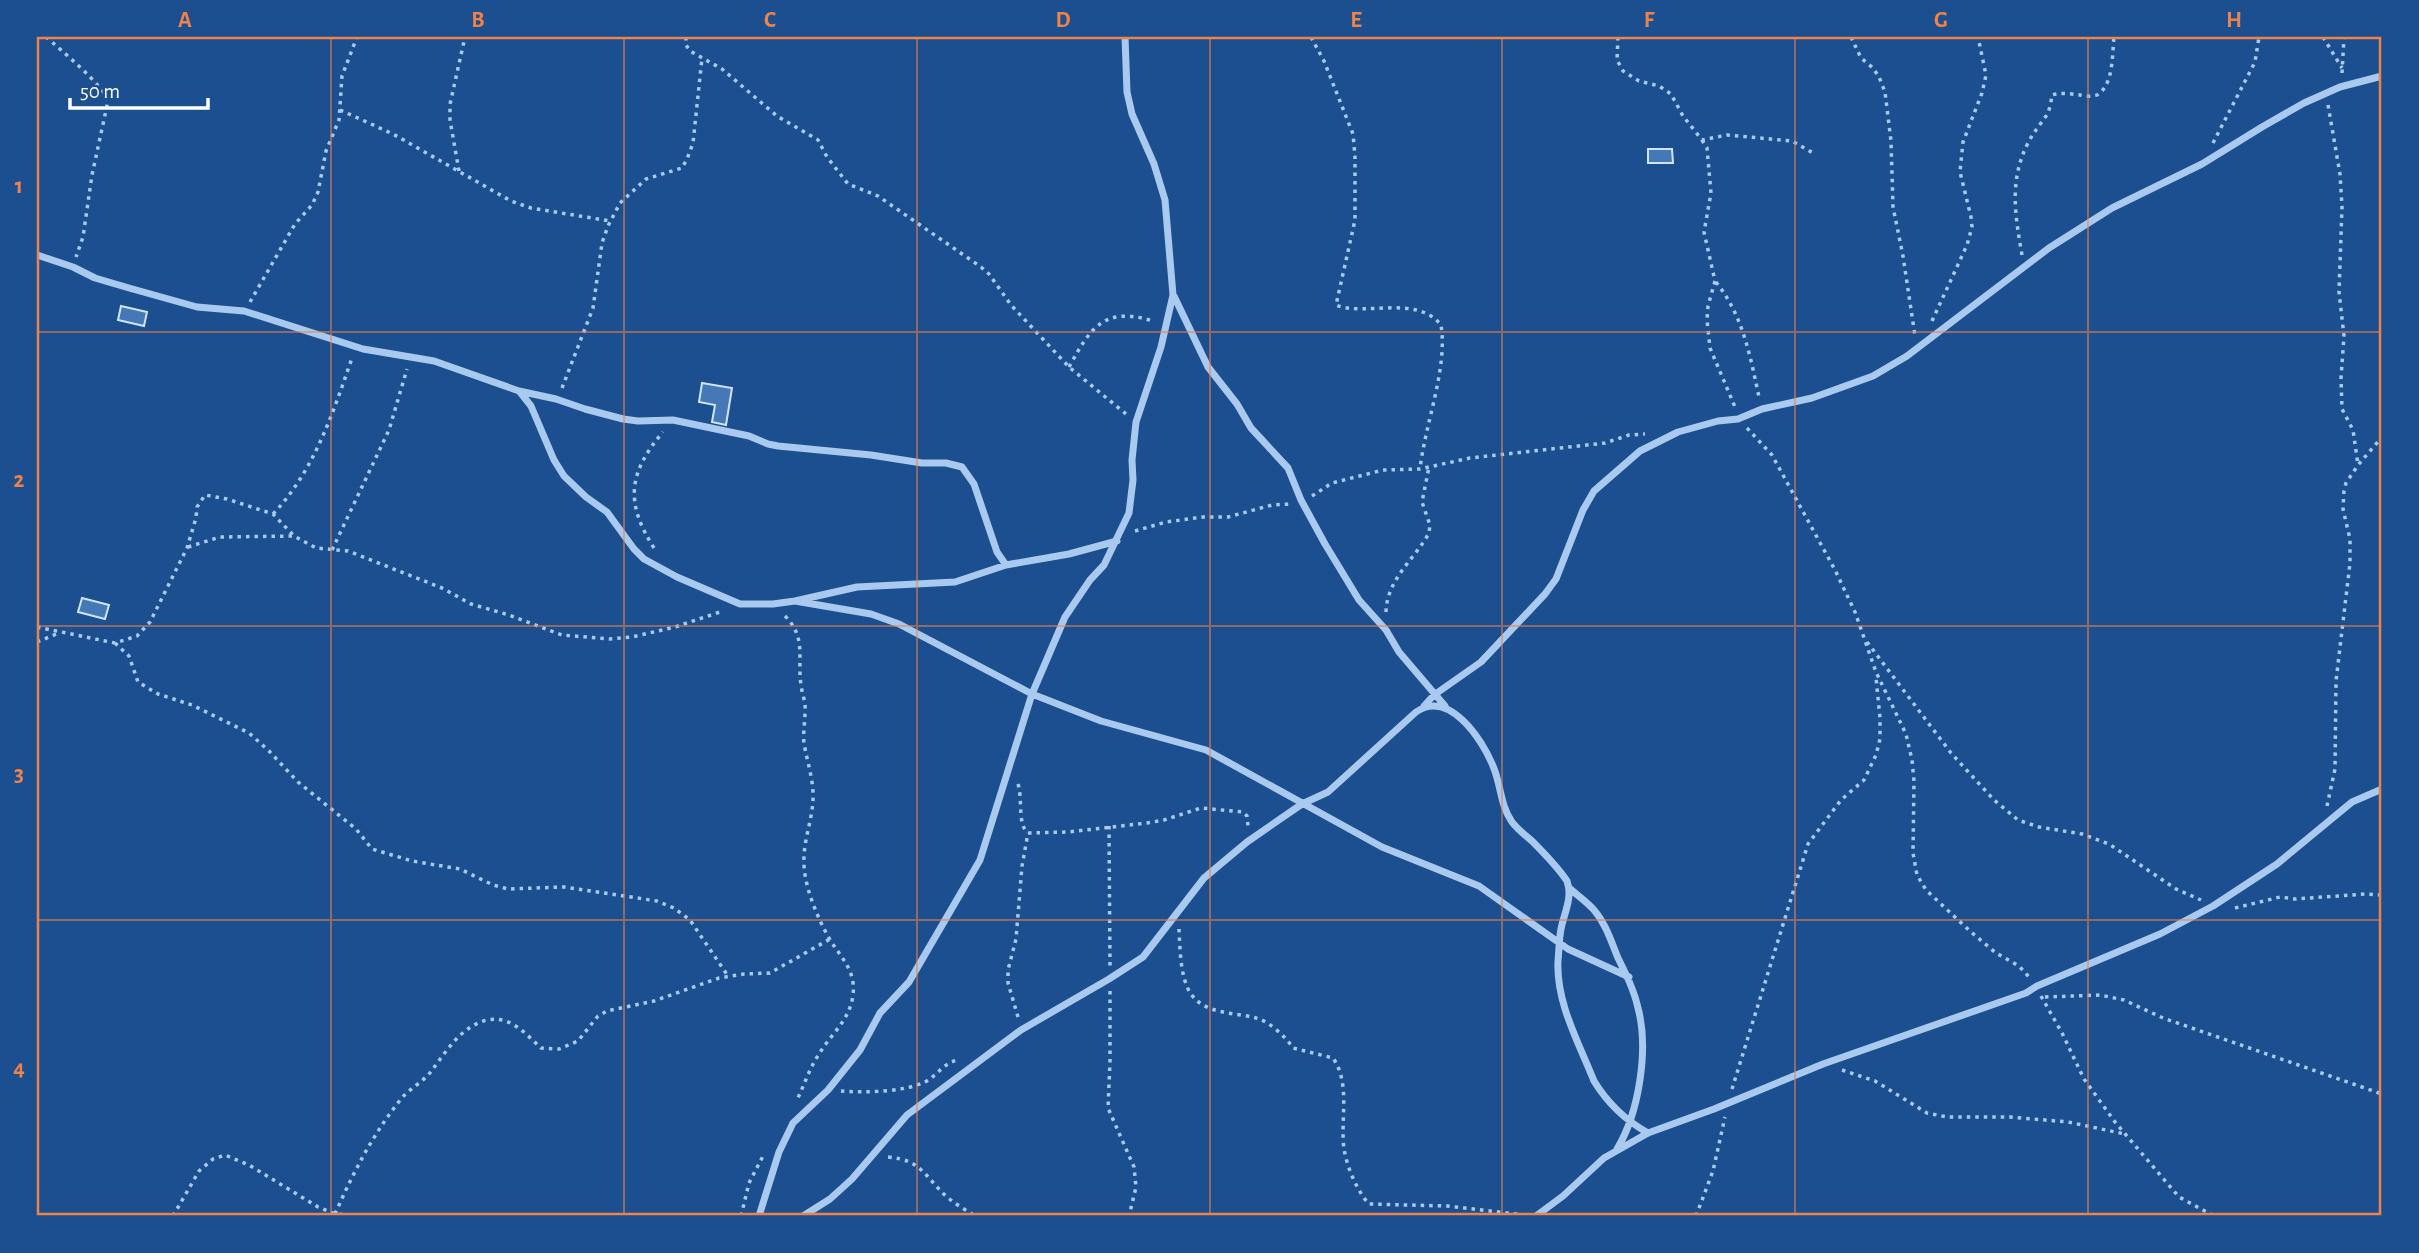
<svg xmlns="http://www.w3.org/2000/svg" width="2419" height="1253" viewBox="0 0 2419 1253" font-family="'Alegreya Sans',sans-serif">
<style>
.building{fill:#4478b7;stroke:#cfe3fa;stroke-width:2}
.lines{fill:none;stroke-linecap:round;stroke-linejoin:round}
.path{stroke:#a9c9ee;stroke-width:3.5;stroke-dasharray:3.5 5;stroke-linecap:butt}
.street{stroke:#a9c9ee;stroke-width:7}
.grid{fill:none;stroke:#ee8249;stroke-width:2;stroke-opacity:0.55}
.neatline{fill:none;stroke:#ee8249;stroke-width:2.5}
.grid-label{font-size:23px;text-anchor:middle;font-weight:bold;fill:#ee8249}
</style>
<rect width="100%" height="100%" fill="#1b4f8f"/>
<path class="building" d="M1648 149H1672L1673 163H1648Z
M121 306 147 312 144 326 118 320Z
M702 383 732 388 726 425 712 422 715 405 699 402Z
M82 598 109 605 105 619 78 612Z"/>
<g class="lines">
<path class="path" d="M46 37C60 49 104 86 108 101L92 175 83 237 76 257
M686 37V45L690 51 722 69 777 116 818 140 827 157 848 184 878 196 981 267 989 274 1011 305 1069 367 1126 414
M1311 37 1324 61 1353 134 1355 156V220L1336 305C1365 317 1416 294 1441 325 1448 368 1425 424 1420 469
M1618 37 1617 60 1623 71 1639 81 1659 86 1671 94 1683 116 1702 140 1727 135 1792 141 1815 154
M1851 37 1861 58 1873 68 1879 77 1885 92 1891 141 1893 207 1903 256 1915 336
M2323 37 2342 68
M2342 73 2344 37
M2328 105 2340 174 2342 207 2339 292 2344 336 2341 378 2342 409 2353 430 2358 465
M340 110 393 134 511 201 531 208 610 221
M1702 140 1707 148 1711 193 1704 232 1715 281 1708 306 1707 320 1710 348 1735 407
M2213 143 2255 62 2259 37
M459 171 450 120V104L465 37
M2022 255C2015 215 2009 180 2028 143 2033 133 2040 125 2046 116 2050 110 2051 102 2052 95 2061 92 2071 94 2080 95 2085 96 2092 97 2097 95 2114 85 2112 54 2114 37
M1716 282C1743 316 1750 355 1759 397
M250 302 295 224 312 205 318 192 326 151 339 120 342 76 357 37
M1932 321 1967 245 1972 227 1971 217 1960 172 1963 142 1982 93 1986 75 1978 37
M1069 367C1091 327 1104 306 1153 321
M562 388 593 308 602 243 608 226 620 203 646 179 682 168 687 159 693 143 702 58
M1747 428 1772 455 1835 570 1855 612 1876 672 1906 734 1912 760 1914 781 1913 853 1917 875 1926 890 1971 932 1996 953 2019 966 2030 978
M1312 496 1332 483 1383 470 1420 469 1470 458 1605 443 1629 435 1645 434
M273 514C314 471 333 413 352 358
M1135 531 1166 522 1203 517H1228L1272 505 1291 504
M188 547 220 537 294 536
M654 548C625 503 628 473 663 432
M332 550 389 430 407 369
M1386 612C1387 579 1414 560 1429 533L1430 525 1422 502 1429 467
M785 616C807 638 797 658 801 685 802 694 806 702 805 711 805 722 803 732 804 743 807 762 814 780 813 800 812 821 803 842 804 863 804 886 818 919 829 938 841 958 856 970 853 995 850 1020 831 1034 819 1054 809 1069 804 1086 796 1102
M37 627 115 643 137 636 150 622 187 548 196 518 197 507 205 495 227 499 273 514 294 536 316 548 348 551 442 588 471 604 509 615 562 635 609 639 632 637 675 627 723 611
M37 642 59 633
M1867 642 1951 753 1994 800 2018 820 2039 827 2082 834 2109 844 2176 889 2201 900
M115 643 129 656 138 682 158 694 192 705 249 733 269 751 298 782 356 829 372 849 412 861 460 869 493 885 508 889 564 887 657 901 674 908 690 920 728 976
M1018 784C1023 800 1017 824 1028 833L1068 832 1147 823 1164 820 1201 808 1243 812 1247 816 1248 826
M2327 806 2335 769 2336 681 2350 563V539L2343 509 2344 491 2346 483 2358 465 2382 437
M1109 826 1110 966
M2235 908 2280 897 2295 899 2366 894 2382 895
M1179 929C1180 948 1180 978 1191 994 1206 1015 1234 1012 1256 1018 1269 1021 1286 1037 1293 1048L1333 1058C1351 1084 1340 1120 1344 1149 1347 1167 1357 1191 1369 1204L1447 1206 1525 1215
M1110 991V1062L1108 1108 1134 1167 1136 1187 1129 1216
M2041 996 2062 1033 2084 1079 2115 1122 2179 1197 2214 1216
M2045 997 2100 995 2124 1000 2163 1018 2382 1094
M1018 1017 1008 983V970L1016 939 1022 866 1028 833
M1842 1070 1875 1081 1927 1113 1947 1117H2010L2068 1122 2125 1134
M1732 1089 1808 844 1841 800 1864 780 1876 755 1880 739V718L1876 678
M841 1091C864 1093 904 1092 925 1082 938 1075 943 1063 958 1060
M888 1157C922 1160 924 1176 947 1197 955 1204 966 1210 975 1216
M335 1214C353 1173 373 1134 401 1099 409 1089 421 1083 429 1074 445 1054 459 1027 487 1020 510 1015 526 1034 541 1048L559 1049 578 1041 598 1016 607 1011 654 1001 719 978 744 974 770 973 830 939
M173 1216 199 1171 213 1159 225 1155 249 1165 318 1207 335 1214 363 1216
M741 1216 749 1183 763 1156
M1696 1216 1713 1171 1725 1117"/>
<path class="street" d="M37 255 73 267 95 278 129 288 197 307 244 311 363 349 434 361 519 391 556 399 585 409 623 419 638 421 673 420 749 436 768 444 778 446 871 455 922 463H946L962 467 974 484 997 552 1006 565
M1174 296 1208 367 1237 404 1251 428 1288 468 1301 500 1325 544 1359 600 1386 630 1399 652 1445 706
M520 392 531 406 554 460 564 476 586 497 607 512 634 549 644 559 677 577 740 604H773L795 601 857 587 955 582 1006 565 1069 554 1117 541
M795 601 871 614 899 624 1032 694 1101 721 1206 750 1382 847 1479 886 1568 949 1629 977
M1424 706 1434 695 1481 662 1545 594 1556 579 1583 510 1594 491 1640 451 1678 432 1718 421 1738 419 1762 409 1812 398 1873 376 1907 356 2049 248 2112 208 2202 164 2262 127 2304 103 2340 87 2382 76
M1569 888C1577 895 1587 902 1594 910 1606 924 1611 941 1618 958 1626 974 1634 990 1638 1008 1649 1049 1639 1113 1617 1149
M759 1216 779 1152 793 1123 828 1090 860 1050 880 1013 909 982 980 860 1032 694 1065 617 1090 580 1104 565 1129 513 1133 480 1132 460 1136 422 1161 347 1173 295 1165 200 1154 164 1132 114 1127 92 1125 37
M803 1216 830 1199 852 1179 907 1115 1021 1030 1109 979 1143 957 1204 878 1247 842 1302 804 1328 792 1416 712C1449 689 1482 739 1493 766 1501 784 1500 805 1512 822 1517 829 1525 835 1532 841 1544 853 1557 866 1567 881 1573 898 1564 913 1561 929 1559 939 1559 951 1558 961 1556 1003 1579 1043 1594 1081 1608 1104 1625 1120 1648 1133
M1536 1216 1563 1196 1604 1158 1648 1133 1714 1109 1823 1064 2026 993 2037 986 2160 934 2213 906 2277 864 2352 802 2382 789"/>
</g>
<path class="grid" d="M331 37V1216M624 37V1216M917 37V1216M1210 37V1216M1502 37V1216M1795 37V1216M2088 37V1216M37 332H2382M37 626H2382M37 920H2382"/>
<rect width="2419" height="1253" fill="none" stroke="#1b4f8f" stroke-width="77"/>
<path d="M70 98v10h138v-10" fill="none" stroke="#ffffff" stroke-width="3.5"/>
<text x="80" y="98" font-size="21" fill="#ffffff" stroke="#1b4f8f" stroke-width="5" paint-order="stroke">50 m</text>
<rect x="38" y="38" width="2342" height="1176" class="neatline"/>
<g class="grid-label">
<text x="185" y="27">A</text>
<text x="478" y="27">B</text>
<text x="770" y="27">C</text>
<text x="1063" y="27">D</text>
<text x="1356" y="27">E</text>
<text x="1649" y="27">F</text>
<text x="1941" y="27">G</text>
<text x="2234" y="27">H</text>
<text x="19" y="193">1</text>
<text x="19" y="487">2</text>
<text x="19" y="781">3</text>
<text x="19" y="1075">4</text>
</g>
</svg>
